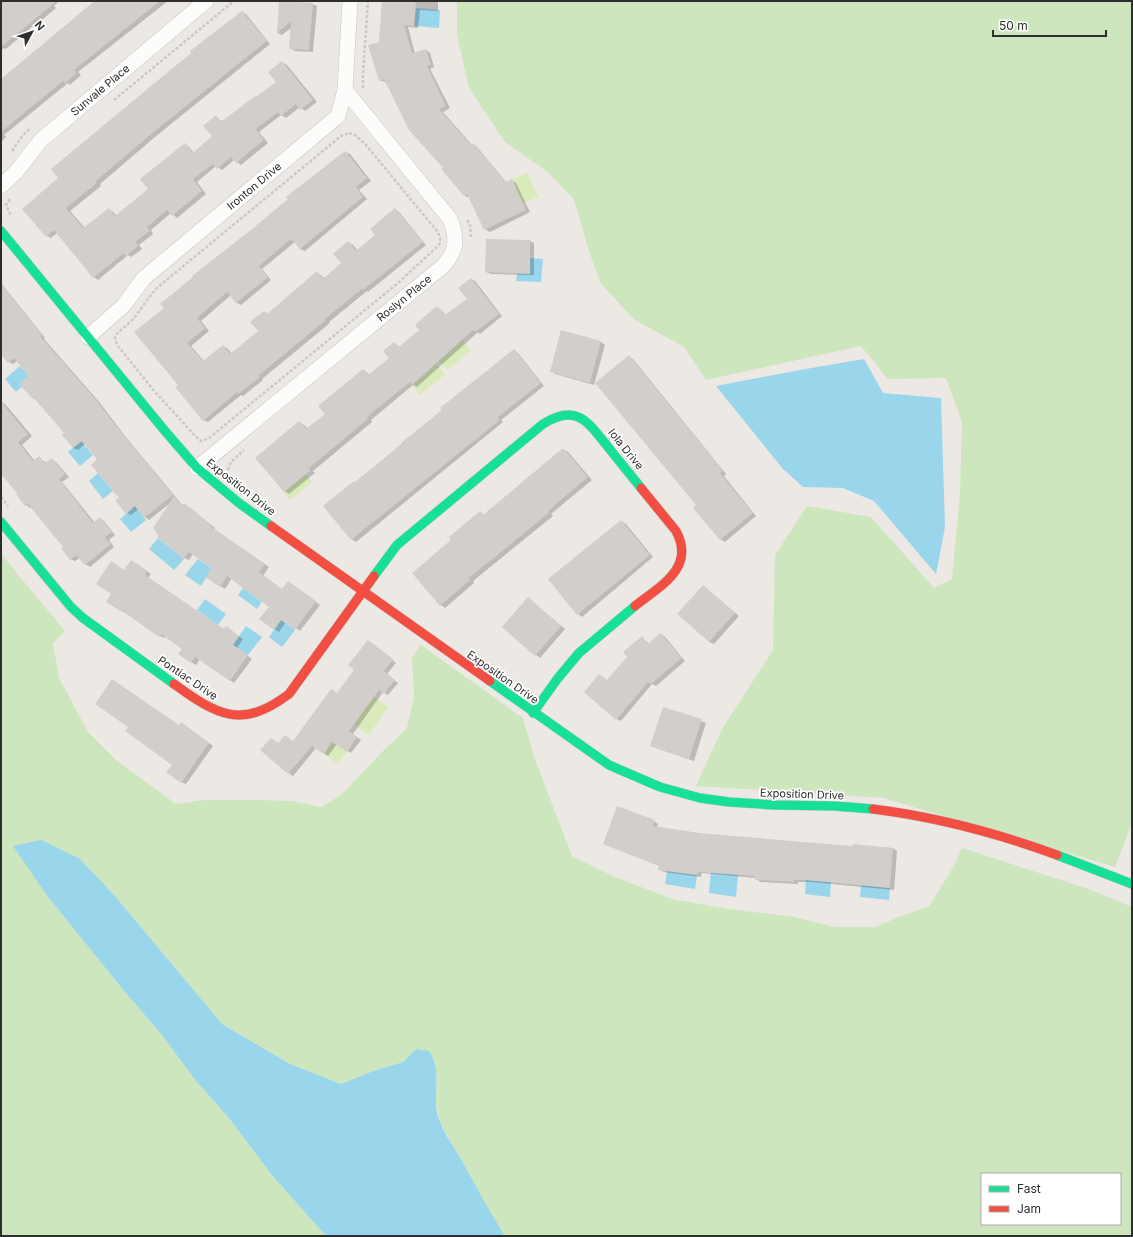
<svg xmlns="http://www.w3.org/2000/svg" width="1133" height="1237" viewBox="0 0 1133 1237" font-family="Inter,sans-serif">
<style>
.green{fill:#cee6be;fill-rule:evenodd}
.pitch{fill:#d9eabb}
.water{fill:#99d6ec}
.shadow{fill:#0003}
.building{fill:#d1cecb}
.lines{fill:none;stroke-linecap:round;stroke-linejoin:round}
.street-casing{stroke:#c5c4c5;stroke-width:16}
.fast-casing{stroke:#c5c4c5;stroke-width:10}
.jam-casing{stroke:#c5c4c5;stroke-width:10}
.path{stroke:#c9c9c8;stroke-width:2.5;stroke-dasharray:3 2;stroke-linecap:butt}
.street{stroke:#fcfcfb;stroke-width:15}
.fast{stroke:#16e098;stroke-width:9}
.jam{stroke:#f24e42;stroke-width:9}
.labels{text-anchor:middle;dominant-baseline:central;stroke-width:3.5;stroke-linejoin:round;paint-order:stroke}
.street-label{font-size:11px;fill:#2e2e2e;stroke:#fff}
</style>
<rect width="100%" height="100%" fill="#ece8e4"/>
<path class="green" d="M457 1H1132V823L1115 867 883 798 696 786 722 729 773 650 775 555 807 506 871 517 934 588 952 579 960 494 962 422 946 378 888 379 861 346 706 380 684 347 635 320 601 284 590 254 574 200 549 173 505 142 469 88 457 35Z
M1 554 65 631 53 643 59 678 88 732 116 760 176 804 205 800H255L291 801 322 807 341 795 383 751 407 728 414 696 412 657 421 645 523 718 534 757 572 856 615 877 672 899 728 909 794 917 834 927H876L896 918 929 906 954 866 962 848 1086 888 1132 907V1236H505L489 1212 440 1122 436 1101 437 1075 416 1049 403 1062 376 1070 341 1084 290 1064 222 1024 114 895 80 859 14 846 48 897 125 992 162 1035 196 1081 229 1118 271 1174 326 1236H1ZM982 1174H1120V1224H982Z"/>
<path class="pitch" d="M527 173 538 197 523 203 512 179Z
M463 340 471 350 447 370 439 361Z
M434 361 445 374 420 395 412 385 434 367 431 363Z
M306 474 312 482 290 500 284 492Z
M374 697 388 707 369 735 354 724Z
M332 742 347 752 338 764 324 754Z"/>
<path class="water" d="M416 8 440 10 439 28 414 26Z
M530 258 543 259 541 282 516 281 517 273H530Z
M864 359 883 393 941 398 945 527 936 574 874 501 843 488 803 487 783 469 716 386 800 370Z
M20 366 29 376 19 384 22 387 16 392 5 379Z
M81 441 93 455 80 466 68 452Z
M98 473 113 491 103 499 89 481Z
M135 506 146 520 131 532 120 519Z
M158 538 184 559 174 570 149 549Z
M198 559 212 568 201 586 185 575Z
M243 588 262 602 257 609 238 595Z
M205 599 226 614 218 625 197 610Z
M281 620 295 630 282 647 269 637Z
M246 626 262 637 248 655 233 645Z
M41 840 80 859 114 895 222 1024 290 1064 341 1084 376 1070 403 1062 416 1049 429 1051C444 1073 430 1098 440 1122 445 1135 454 1147 461 1159 475 1185 489 1211 505 1236H326L271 1174 229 1118 196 1081 162 1035 125 992 48 897 13 846Z
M667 871 697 875 695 889 665 884Z
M711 872 738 875 736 897 709 893Z
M806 880 831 882 830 897 805 894Z
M861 885 890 888 889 900 860 897Z"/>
<path class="shadow" d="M1 1H59L54 6 56 8 36 25H34L6 49 4 48 1 51Z
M95 1H168L78 72 81 75 70 85 68 83 4 135 6 137 1 142V80Z
M280 1 312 4 317 6 313 52 295 51 290 48 292 27 282 35 278 33Z
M382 1H438V11L420 10 418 28 408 27 415 54 426 50 430 53 434 67 430 69 450 108 443 112 472 145 473 144 477 147 507 183 512 181 516 183 530 212 490 232 485 229 470 198 465 196 443 169 444 168 387 82H385L380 80V42Z
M242 12 246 14 270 44 155 137 100 184 101 186 70 211 85 228 109 209 113 212 117 216 149 190 185 144 189 147 194 153 214 137 216 117 223 122 277 82 282 62 287 65 317 102 305 111 300 107 286 118 281 115 259 132 268 143 241 165 234 160 222 170 216 166 197 182 206 194 177 218 171 213 151 230 153 234 139 245 142 249 131 257 128 255 98 280 94 277 57 233 51 238 47 236 60 178Z
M345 152 350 154 371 181 359 190 367 199 305 251 300 249 295 242 262 269 271 280 241 305 237 303 231 295 201 321 209 331 191 346 204 361 223 346 228 349 232 354 259 331 264 312 268 314 317 272 325 279 343 264 348 242 353 245 358 251 376 235 395 209 399 212 426 245 368 292 367 291 329 322 330 323 262 379 263 380 243 396 241 395 208 422 203 420 179 385 165 308 252 230Z
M487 240 530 241 534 243V275L491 274 486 272Z
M471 279 475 281 502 316 480 334 478 332 417 387 413 385 371 420 372 422 313 471 315 473 289 494 285 491 257 458 299 422 304 425 308 429 326 414 363 370 370 375 390 358 394 343 400 347 420 330 437 307 441 310 447 316 468 299Z
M1 283 45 338 44 339 100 403 125 436 183 506 189 507 215 528 214 529 269 567 263 576 282 590 292 584 320 605 300 631 286 622 279 632 274 629 270 607 232 578 225 589 220 586 213 568 193 554 189 560 184 558 169 504 149 520 145 517 139 509 131 515 127 513 120 498 98 460 85 444 78 450 73 448 65 433 39 401 34 399 21 384 30 376 17 361 13 364 9 362 1 352Z
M561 331 601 342 605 345 594 385 555 374 551 371Z
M514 350 518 353 544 386 501 420 503 422 356 542 351 539 355 483Z
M629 357 633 359 726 474 724 476 756 516 725 542 720 539 697 505Z
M1 402 5 404 32 436 22 445 35 461 39 458 47 463 52 459 56 462 69 477 62 482 95 523 100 519 104 521 115 535 109 540 114 547 90 567 85 564 80 558 75 561 70 559 64 547 32 507 30 508 26 505 18 493 1 472Z
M563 449 568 452 592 480 551 514 553 516 473 581 474 583 445 608 441 605 452 540 480 512 484 515Z
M621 521 626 524 653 557 582 617 578 614Z
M136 563 151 574 148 578 224 630H230L243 639 237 648 252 659 234 683 200 659 196 665 191 662 184 648 166 636 164 638 160 636 125 612V613L120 610 125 571Z
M703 586 739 616 714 644 709 642Z
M528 598 565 629 540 658 503 627Z
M661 634 665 637 685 661 656 686 652 684 621 721 617 719 600 675 608 681 629 657 642 637 649 644Z
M368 641 396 663 387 674 398 683 388 695 383 692 353 734 361 740 351 753 337 744 328 756 316 748 293 776 289 773 262 750 279 744 294 742 338 694 355 669Z
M664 708 706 723 694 761 656 748Z
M180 726H186L213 746 186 784 181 782 173 765Z
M654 821 658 824 657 827 699 834 839 846 893 848 897 851 894 890 811 882H798V884L760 882 756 878 702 873 701 877 664 872 659 869 660 866 604 844Z"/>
<path class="building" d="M1 1H57L1 47Z
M95 1H160L74 70 77 73 65 83 63 81 1 132V79Z
M279 1 313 3 309 50 289 49 291 21 277 33Z
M382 1H416L414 26 404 25 412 53 426 49 431 65 427 66 446 106 439 109 471 145 473 143 506 182 512 179 526 210 484 230 467 194 464 196 441 169 443 168 409 130 384 79 379 81 368 45 379 42Z
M242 11 267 41 150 135 96 181 97 183 66 208 83 228 109 208 115 216 148 189 140 179 185 143 193 153 212 136 203 126 216 115 221 122 255 96 256 97 276 82 268 72 282 61 313 100 300 110 296 104 281 116 278 112 256 129 264 140 236 163 231 157 217 169 213 164 193 179 202 191 172 216 167 210 147 227 150 231 135 242 138 246 126 256 124 253 93 278 54 230 46 237 22 209 58 178 51 169 191 53 190 51Z
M345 151 367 178 356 187 363 197 300 249 291 239 259 266 268 277 236 303 227 292 197 318 205 328 187 343 203 361 223 345 230 354 258 331 250 322 264 311 267 314 317 271 323 279 341 263 333 254 348 241 356 251 375 235 370 229 395 208 423 242 363 290 362 289 325 319 326 320 258 376 260 377 238 394 237 392 203 421 175 387 178 385 134 332 164 308 160 304 193 277 192 276 252 229 288 199 286 197Z
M486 239 530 240V274L485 272Z
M471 278 499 314 475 332 473 330 412 385 410 382 367 417 368 419 309 468 311 470 284 492 255 458 299 421 306 429 325 414 318 406 363 369 368 375 389 358 383 351 394 342 399 347 419 330 415 325 437 306 445 315 467 299 458 288Z
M1 284 42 335 40 336 96 400 121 432 173 495 144 518 135 506 126 514 115 500 119 498 91 465 97 459 82 441 73 448 62 435 64 433 34 398 33 399 19 384 29 376 14 358 8 363 1 354Z
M561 330 601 341 590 383 550 372Z
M514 349 541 383 498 417 500 420 351 540 323 506 354 481 355 482 402 444 401 443 442 410 440 408Z
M629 355 723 471 720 473 753 513 720 540 693 508 696 505 595 383Z
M1 402 28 434 18 442 33 461 39 456 45 463 52 458 65 474 59 479 93 523 100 517 112 532 105 537 111 544 85 565 76 555 70 560 61 548 63 547 28 504 25 506 16 494 17 493 1 474Z
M563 448 588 477 548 511 549 513 469 578 470 580 440 606 412 573 451 540 449 537 480 511 483 515Z
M174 496 182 506 184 503 211 525 210 526 265 564 259 572 282 589 288 581 316 601 295 630 281 620 274 630 259 619 269 607 227 576 220 587 205 577 212 568 189 552 184 559 157 537 158 535 153 528Z
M621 520 650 555 577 615 548 579Z
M131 560 147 571 145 575 224 629 226 626 239 636 233 645 248 655 230 681 195 657 191 663 178 654 182 649 161 634 159 637 121 610 120 611 106 602 111 594 96 584 111 561 124 570Z
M703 585 735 613 709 642 677 614Z
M528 597 561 626 535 656 502 627Z
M660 633 682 658 651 684 648 682 616 720 584 692 599 674 607 680 627 657 623 652 642 636 648 644Z
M368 640 393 659 384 671 395 680 384 694 379 690 349 731 357 737 347 752 332 742 324 754 312 746 288 774 260 750 271 738 278 743 285 735 293 741 331 689 337 693 354 670 348 665Z
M112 679 179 725 181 722 209 743 181 783 166 772 172 765 125 731 128 727 95 704Z
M663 707 702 719 689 759 650 746Z
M617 806 655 820 653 826 699 833 839 845 853 846V844L893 848 890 888 806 880H794V882L755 880V876L698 872 697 875 658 870 659 866 603 844Z"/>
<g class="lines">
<defs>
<path id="street" d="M1 186 17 171 40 141 206 1
M88 337 123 306 144 278 338 116 345 90 350 1
M197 468 442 267C457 251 458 240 450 219L345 90"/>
<path id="fast" d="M1 231 165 431 197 468 239 503 271 526
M1 522 71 607 83 618 174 684
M374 576 397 545 543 424C577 403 588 422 608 447 619 461 630 474 641 488
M490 681 609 765 660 787 700 798 729 802 774 805 835 806 873 809
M533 713 558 678 579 653 635 606
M1057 855 1132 884"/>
<path id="jam" d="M271 526 490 681
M635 606C660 586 696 568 676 531L641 488
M174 684C217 715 241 730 289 694L374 576
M873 809C937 817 997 833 1057 855"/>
</defs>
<use href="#street" class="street-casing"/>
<use href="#fast" class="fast-casing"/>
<use href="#jam" class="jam-casing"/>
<path class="path" d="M363 88V74L368 1
M114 100 234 1
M349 133 355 135 365 144 437 231C440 236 441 240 439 245L398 283 209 438 202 441 199 440 156 393 117 345 115 338C117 331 123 329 128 324 140 313 147 298 158 287L341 136Z
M12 151 23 135 30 129
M10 199 6 205 11 216
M467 220 470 225 471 239
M228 470 231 462 244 450
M1 497 8 506"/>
<use href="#street" class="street"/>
<use href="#fast" class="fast"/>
<use href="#jam" class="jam"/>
</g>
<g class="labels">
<g class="street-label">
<text transform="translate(100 90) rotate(-40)">Sunvale Place</text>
<text transform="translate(254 186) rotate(-40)">Ironton Drive</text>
<text transform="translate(404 298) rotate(-39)">Roslyn Place</text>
<text transform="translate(626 449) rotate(51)">Iola Drive</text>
<text transform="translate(241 487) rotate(38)">Exposition Drive</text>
<text transform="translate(503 677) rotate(35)">Exposition Drive</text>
<text transform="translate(188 678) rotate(34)">Pontiac Drive</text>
<text transform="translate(802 794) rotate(2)">Exposition Drive</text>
</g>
</g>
<rect width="1133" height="1237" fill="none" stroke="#2e2e2e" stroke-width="4"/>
<rect x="981" y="1173" width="140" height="52" fill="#ffffff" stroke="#ababab"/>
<rect x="989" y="1186" width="20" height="6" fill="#16e098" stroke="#ababab"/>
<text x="1017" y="1193" font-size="12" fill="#2e2e2e">Fast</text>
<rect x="989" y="1206" width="20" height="6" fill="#f24e42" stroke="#ababab"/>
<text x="1017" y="1213" font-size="12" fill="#2e2e2e">Jam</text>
<g transform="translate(32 32) rotate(50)" stroke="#ffffff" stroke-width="3" paint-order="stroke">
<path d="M0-3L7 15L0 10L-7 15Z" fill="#2e2e2e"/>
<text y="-6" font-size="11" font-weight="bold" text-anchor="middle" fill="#2e2e2e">N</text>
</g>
<path d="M993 30v6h113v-6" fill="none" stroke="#2e2e2e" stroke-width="2"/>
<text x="999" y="30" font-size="12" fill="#2e2e2e" stroke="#ffffff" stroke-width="3" paint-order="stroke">50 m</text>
</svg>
